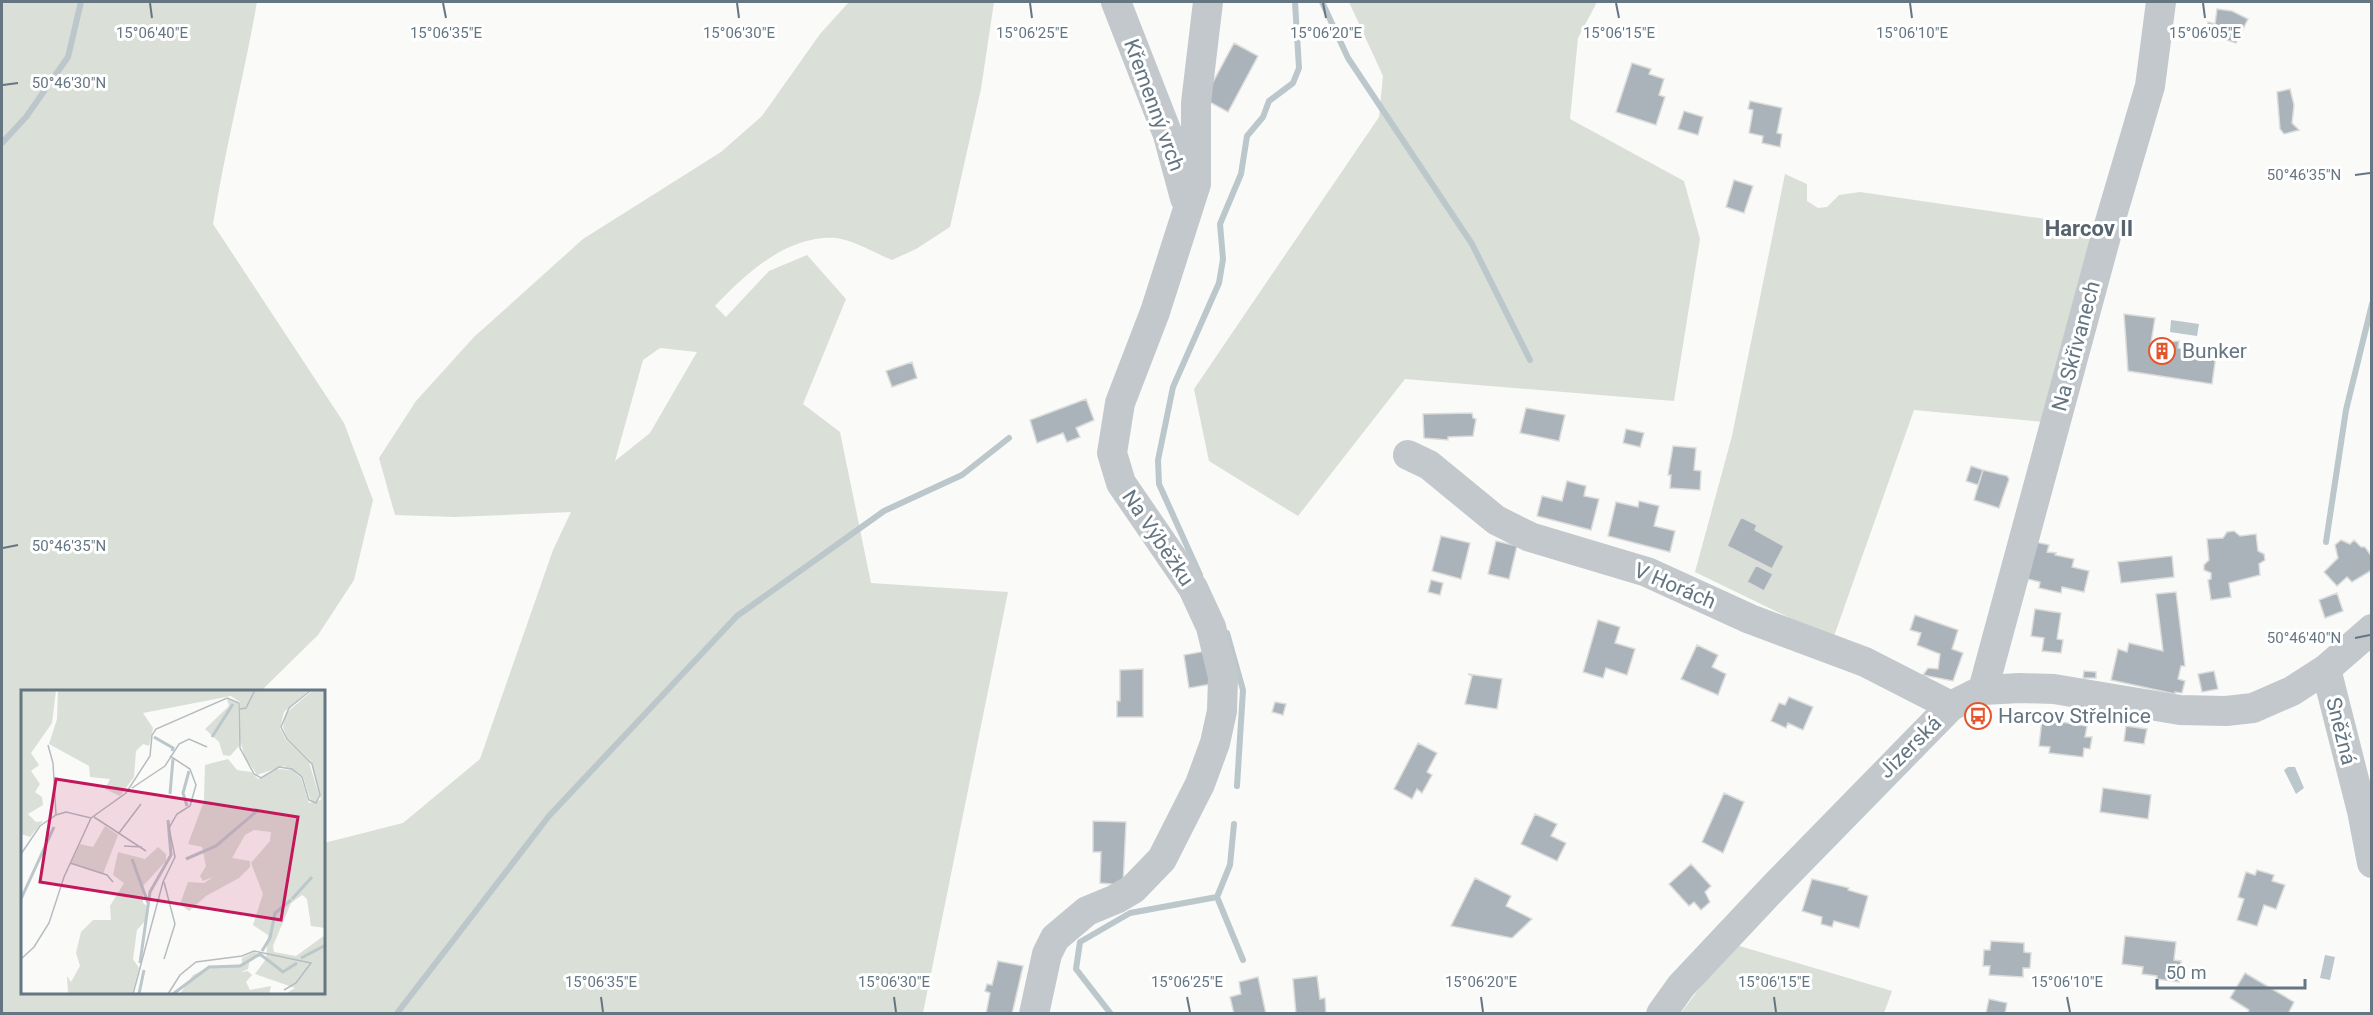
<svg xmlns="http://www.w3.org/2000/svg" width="2373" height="1015" viewBox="0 0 2373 1015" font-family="Roboto,sans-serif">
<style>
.green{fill:#dadfd7;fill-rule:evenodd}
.water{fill:#bbc7cb}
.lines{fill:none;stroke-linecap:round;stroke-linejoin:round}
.stream{stroke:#bbc7cb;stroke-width:6}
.building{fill:#aab3b9;stroke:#dcdcda;stroke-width:1.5}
.minor{stroke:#c3c8cc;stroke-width:30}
.ticks{fill:none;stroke:#657683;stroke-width:2}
.labels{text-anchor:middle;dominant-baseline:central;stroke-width:6;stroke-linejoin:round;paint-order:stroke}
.street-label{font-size:21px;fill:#657683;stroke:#fff}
.poi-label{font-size:21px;fill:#657683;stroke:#fff;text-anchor:start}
.neighbourhood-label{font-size:22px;font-weight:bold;fill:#57646e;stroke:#fff}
.inset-river{fill:none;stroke:#bbc7cb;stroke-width:3}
.inset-road{fill:none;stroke:#b5bdc2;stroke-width:1.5}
.view{fill:#c2185b;fill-opacity:0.15;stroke:#c2185b;stroke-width:3}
.inset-edge{fill:none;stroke:#657683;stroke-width:3}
.ticks-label{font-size:15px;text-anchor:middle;fill:#657683;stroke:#fff;stroke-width:6;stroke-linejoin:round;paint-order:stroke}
</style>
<rect width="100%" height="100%" fill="#fafaf8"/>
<path class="green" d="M2 2H257C244 76 225 149 213 224L344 423 373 500 354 580 318 635 261 691H22V992H324V843L403 823 480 759 553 550 571 512 455 517 395 515 379 458 416 401 474 337 583 239 721 152 762 116 820 34 849 2H994L981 89 950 227 916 249 892 260C875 253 853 240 836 238 787 235 746 273 715 306L726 317 769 271 807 255 846 299 803 404 840 432 871 583 1008 592 923 1013H2ZM660 348 697 352 650 433 615 461 643 360Z
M1349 2H1597L1578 38 1570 119 1684 181 1700 239 1674 401 1405 379 1298 516 1209 461 1194 389 1379 117 1383 76Z
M1785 174 1807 184V201L1818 208 1827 207 1839 195 1860 192 2100 227 2044 422 1914 410 1833 639 1695 572 1732 436Z
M1733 944 1892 991 1884 1013 1680 1014Z"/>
<path class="water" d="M2171 320 2199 324 2197 336 2170 332Z
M2288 767H2295L2304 788 2296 794 2284 770Z
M2325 955 2335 957 2330 980 2320 978Z"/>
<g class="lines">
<path class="stream" d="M1322 2 1348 58 1472 244 1530 360
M2 143 26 117 68 57 81 2
M2326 542 2346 410 2372 304
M1200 575 1159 484 1158 460 1173 387 1219 283 1223 259 1220 224 1241 174 1247 136 1263 117 1269 101 1293 83 1299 68 1295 2
M1227 633 1243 690 1237 786
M1217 897 1243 960
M398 1012 549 816 737 616 884 511 962 475 1009 438
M1111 1014 1076 969 1080 942 1130 913 1217 897 1230 865 1234 824"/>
</g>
<path class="building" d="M2217 9 2232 11 2248 19 2236 43 2206 33 2208 22 2215 24Z
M1234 43 1258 56 1228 112 1204 99Z
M1632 63 1651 69 1649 74 1664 79 1659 95 1665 97 1656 125 1616 112Z
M2290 89 2294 105 2292 123 2299 130 2284 134 2280 129 2277 92Z
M1750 101 1782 108 1777 133 1782 134 1780 147 1762 143 1763 136 1749 133 1753 110 1748 109Z
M1684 111 1703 117 1698 135 1678 129Z
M1734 180 1753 186 1744 213 1726 207Z
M2124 314 2155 318 2151 343 2179 341 2178 348 2216 355 2212 384 2128 371Z
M912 362 917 378 892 387 886 371Z
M1086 399 1094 420 1076 428 1080 437 1067 442 1063 433 1037 443 1030 420Z
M1526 408 1565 415 1559 441 1520 433Z
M1472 413 1473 418 1476 419 1473 436 1448 437V440L1424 438 1423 414Z
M1626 429 1644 433 1640 447 1623 443Z
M1673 446 1696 448 1694 470 1701 471 1700 490 1670 488 1671 475H1668Z
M1971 466 1983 470 1978 485 1966 481Z
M1983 470 2007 476 2009 479 1999 508 1974 500Z
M1567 481 1586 486 1584 496 1599 499 1591 530 1537 516 1542 496 1562 501Z
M1639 501 1659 506 1654 526 1675 531 1670 552 1608 536 1616 502 1638 507Z
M1741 517 1757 525 1755 530 1784 546 1772 569 1727 546Z
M2234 531 2240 536 2256 534 2258 551 2264 554 2265 560 2259 564 2260 575 2229 583 2231 597 2211 600 2208 580 2211 579V573L2204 570V565L2209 560 2207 539 2223 538 2227 532Z
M1441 536 1470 543 1461 579 1432 571Z
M2341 540 2350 544 2354 540 2361 547H2365L2372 557V570L2352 582 2347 577 2337 586 2324 572 2338 558 2335 545Z
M1496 541 1517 546 1509 579 1488 574Z
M2031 541 2049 545 2047 552 2056 553 2055 555 2074 559 2072 567 2089 571 2084 592 2062 587 2061 593 2039 588 2040 582 2023 578Z
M2172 556 2174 577 2121 583 2118 562Z
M1756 565 1773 574 1764 591 1747 582Z
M1431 580 1443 583 1440 595 1428 592Z
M2176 592 2185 666H2181L2178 679 2185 681 2182 693 2175 692V694L2111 680 2118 649 2127 652 2129 643 2163 651 2156 594Z
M2337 593 2343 611 2325 618 2319 600Z
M2035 609 2061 613 2057 639 2063 640 2061 653 2042 651 2044 638 2031 636Z
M1915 615 1958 630 1952 649 1963 653 1953 681 1923 675 1928 668 1938 669 1940 654 1917 645 1921 633 1910 630Z
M1598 620 1620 627 1615 643 1635 649 1627 675 1606 668 1603 678 1583 672Z
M1697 645 1718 655 1712 667 1726 674 1718 695 1681 679Z
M1206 651 1212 684 1189 688 1184 655Z
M1143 669V717H1117V701H1120V670Z
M2084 671 2096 672V678H2083Z
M2214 671 2218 689 2202 692 2198 674Z
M1468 674 1502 679 1497 709 1465 704 1472 676Z
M1789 697 1813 707 1803 730 1788 723 1786 728 1771 721 1779 703 1785 705Z
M1275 702 1286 704 1283 715 1272 712Z
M2042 719 2087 726 2085 737H2092L2090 749 2084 748 2083 757 2049 753 2050 747 2039 746Z
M2126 726 2147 729 2144 744 2124 741Z
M1418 743 1437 753 1427 772 1432 775 1422 793 1417 789 1412 799 1394 789Z
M2103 788 2151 795 2148 819 2100 812Z
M1724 793 1744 802 1723 853 1702 842Z
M1535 814 1557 824 1551 836 1566 843 1557 861 1521 844Z
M1093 821 1126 822 1123 885 1100 883 1101 852H1093Z
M1691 864 1711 886 1705 892 1710 902 1701 910 1694 902 1689 906 1669 884Z
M2257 870 2274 875 2272 881 2285 885 2276 909 2264 905 2257 926 2237 920 2244 899 2238 897 2246 872 2255 875Z
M1475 878 1511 896 1506 906 1532 919 1512 938 1451 926Z
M1812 879 1849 888 1848 890 1868 896 1859 928 1834 921 1832 927 1821 924 1822 917 1802 911Z
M2125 936 2176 942 2174 960 2181 961 2179 982 2157 979V976L2142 974 2143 967 2122 964Z
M1991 941 2024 943V952L2031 953 2030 968H2023V977L1989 975 1990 966H1983L1984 950H1990Z
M998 961 1023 966 1012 1014H986L990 993 985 991 987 984 992 985Z
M2245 973 2294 1002 2288 1014H2247L2249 1010 2230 998Z
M1317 976 1320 999 1325 998 1326 1014H1296L1293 979Z
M1258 977 1266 1014H1234L1230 997 1241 994 1239 982Z
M1989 999 2007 1003 2005 1014 1986 1013Z"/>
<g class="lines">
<path class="minor" d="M1116 2 1168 135 1185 198
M1408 455 1429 465 1496 520 1530 537 1647 572 1750 619 1865 662 1951 706
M2326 669 2362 811 2372 863
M1983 690 2109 225 2150 86 2161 2
M1034 1014 1047 954 1055 938 1087 911 1116 899 1133 889 1162 859 1200 784 1215 743 1222 711 1223 677 1211 627 1193 588 1121 483 1112 453 1120 403 1155 312 1196 184V103L1208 2
M1661 1014 1681 986 1775 886 1951 706 1983 690 2020 688 2054 689 2180 710 2226 711 2253 708 2292 691 2326 669 2372 629"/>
</g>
<path class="ticks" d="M150 3 152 18M443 3 446 18M737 3 739 18M1030 3 1032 18M1323 3 1326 18M1616 3 1619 18M1910 3 1912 18M2203 3 2205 18M3 85 18 83M2355 175 2370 173M3 548 18 545M2355 638 2370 635M601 997 603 1012M894 997 896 1012M1187 997 1190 1012M1481 997 1483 1012M1774 997 1776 1012M2067 997 2070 1012"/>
<defs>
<symbol id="building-ring" viewBox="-11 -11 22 22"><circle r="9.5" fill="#fff" stroke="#e4572e" stroke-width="1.5"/><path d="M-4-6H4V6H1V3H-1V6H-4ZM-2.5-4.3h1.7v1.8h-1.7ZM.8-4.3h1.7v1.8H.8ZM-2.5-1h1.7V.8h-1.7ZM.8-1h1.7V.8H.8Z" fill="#e4572e"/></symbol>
<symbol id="bus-ring" viewBox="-11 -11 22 22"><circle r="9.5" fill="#fff" stroke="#e4572e" stroke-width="1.5"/><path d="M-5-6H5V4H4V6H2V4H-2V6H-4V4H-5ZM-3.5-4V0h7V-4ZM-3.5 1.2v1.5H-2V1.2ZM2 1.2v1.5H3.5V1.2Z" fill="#e4572e"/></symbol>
</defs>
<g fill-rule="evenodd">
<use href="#building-ring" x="2147" y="336" width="30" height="30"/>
<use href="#bus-ring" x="1963" y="701" width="30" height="30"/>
</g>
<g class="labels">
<g class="street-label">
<text transform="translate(1154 105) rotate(70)">Křemenný vrch</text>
<text transform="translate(2076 346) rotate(-75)">Na Skřivanech</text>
<text transform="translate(1158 538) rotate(56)">Na Výběžku</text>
<text transform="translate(1675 586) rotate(23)">V Horách</text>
<text transform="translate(2341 731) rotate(76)">Sněžná</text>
<text transform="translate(1910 747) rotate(-45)">Jizerská</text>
</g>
<g class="poi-label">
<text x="2182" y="351">Bunker</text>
<text x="1998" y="716">Harcov Střelnice</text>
</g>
<g class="neighbourhood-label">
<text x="2089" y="228">Harcov II</text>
</g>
</g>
<g transform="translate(21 690)">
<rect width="304" height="304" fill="#fafaf8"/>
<path d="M0 0H35L31 33 10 63 18 75 10 81 19 94 14 102 21 107 22 115 7 124 15 132 22 131 9 147 0 144ZM37 0H288L263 22 259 38 265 50 288 72 298 105 295 112 290 111 282 87 263 76 236 85 224 67 219 50V12L210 6 122 23 132 38 128 56 122 54 115 61 113 87 99 106 84 99 89 89 69 87 68 76 28 54 36 29ZM292 0H304V238L290 236 286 209 281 205 270 213 252 256 253 262 275 266 304 245V304H264L274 298 234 284 245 269 247 245 232 235 242 204 230 173 249 151 250 142 233 140 224 145 211 168 229 171V177L218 188 185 206 168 221 159 214 167 192 183 193 192 187 182 191 179 186 185 176 181 157 167 154 183 111 184 75 207 69 216 80 230 82 237 89 256 79 271 80 280 88 288 113 300 110 290 71 266 48 262 37 265 23ZM206 9 217 13 218 56 209 66 202 65 198 52 184 39 208 16ZM84 136 97 145 82 184 50 173 59 154 72 157ZM137 157 145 164V171L122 196V213L126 216 124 231 116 240 112 269 118 278 111 304H47L46 286 50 292 59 276 55 263 60 242 72 230H90L89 216 103 193 92 185 97 162 124 169ZM233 262 242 266 229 269 227 279 220 282 227 281 231 285 225 292 229 300 250 296 248 304H159L172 285 189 277 221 274V268Z" fill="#dadfd7"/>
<path class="inset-river" d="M133 47 152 58 151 61M191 47 212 14M149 104 152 69M166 116 162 103 168 81M111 169 127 213M165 169 195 156 236 121M0 209 33 137M271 209 291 187M241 261 249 248 254 223 270 210M280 268 305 255M119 273 129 202 150 165 147 130M118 304 123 280M152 304 188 277 219 276 239 264 262 282 276 273"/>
<path class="inset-road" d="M219 19 225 18 234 0M27 55 32 73 35 125M111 98 144 76 158 54 168 49 186 57M73 127 125 161M98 143 120 114M103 156 121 157M0 164 19 136 35 125 45 122 70 128 105 103 129 66 131 45 135 39 206 8 218 13 219 58 233 84 240 88 258 77 271 79 281 87 288 110 295 113 299 105 291 74 266 49 260 37 268 18 290 0M49 173 86 185 92 192M0 269 13 257 28 233 43 187 70 128M143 269 154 234 143 192M112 304 142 192 154 167 148 138 156 124 169 116 175 95 169 79 149 66M147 304 159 285 175 272 221 266 233 261 290 273 275 293 263 300"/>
<path class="view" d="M35 89 277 127 260 230 19 192Z"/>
<rect width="304" height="304" class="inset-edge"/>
</g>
<g class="ticks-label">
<text x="152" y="38">15°06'40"E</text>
<text x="446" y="38">15°06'35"E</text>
<text x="739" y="38">15°06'30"E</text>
<text x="1032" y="38">15°06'25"E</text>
<text x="1326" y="38">15°06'20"E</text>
<text x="1619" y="38">15°06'15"E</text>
<text x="1912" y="38">15°06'10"E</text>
<text x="2205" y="38">15°06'05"E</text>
<text x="69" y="88">50°46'30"N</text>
<text x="2304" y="180">50°46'35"N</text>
<text x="69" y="551">50°46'35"N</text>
<text x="2304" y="643">50°46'40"N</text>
<text x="601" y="987">15°06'35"E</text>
<text x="894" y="987">15°06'30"E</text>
<text x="1187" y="987">15°06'25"E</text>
<text x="1481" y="987">15°06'20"E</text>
<text x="1774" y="987">15°06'15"E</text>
<text x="2067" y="987">15°06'10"E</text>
</g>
<rect width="2373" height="1015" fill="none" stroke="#657683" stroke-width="6"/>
<path d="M2157 979v9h148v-9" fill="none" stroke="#657683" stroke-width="3"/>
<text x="2166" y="979" font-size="18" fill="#657683" stroke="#ffffff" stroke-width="4.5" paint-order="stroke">50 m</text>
</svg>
